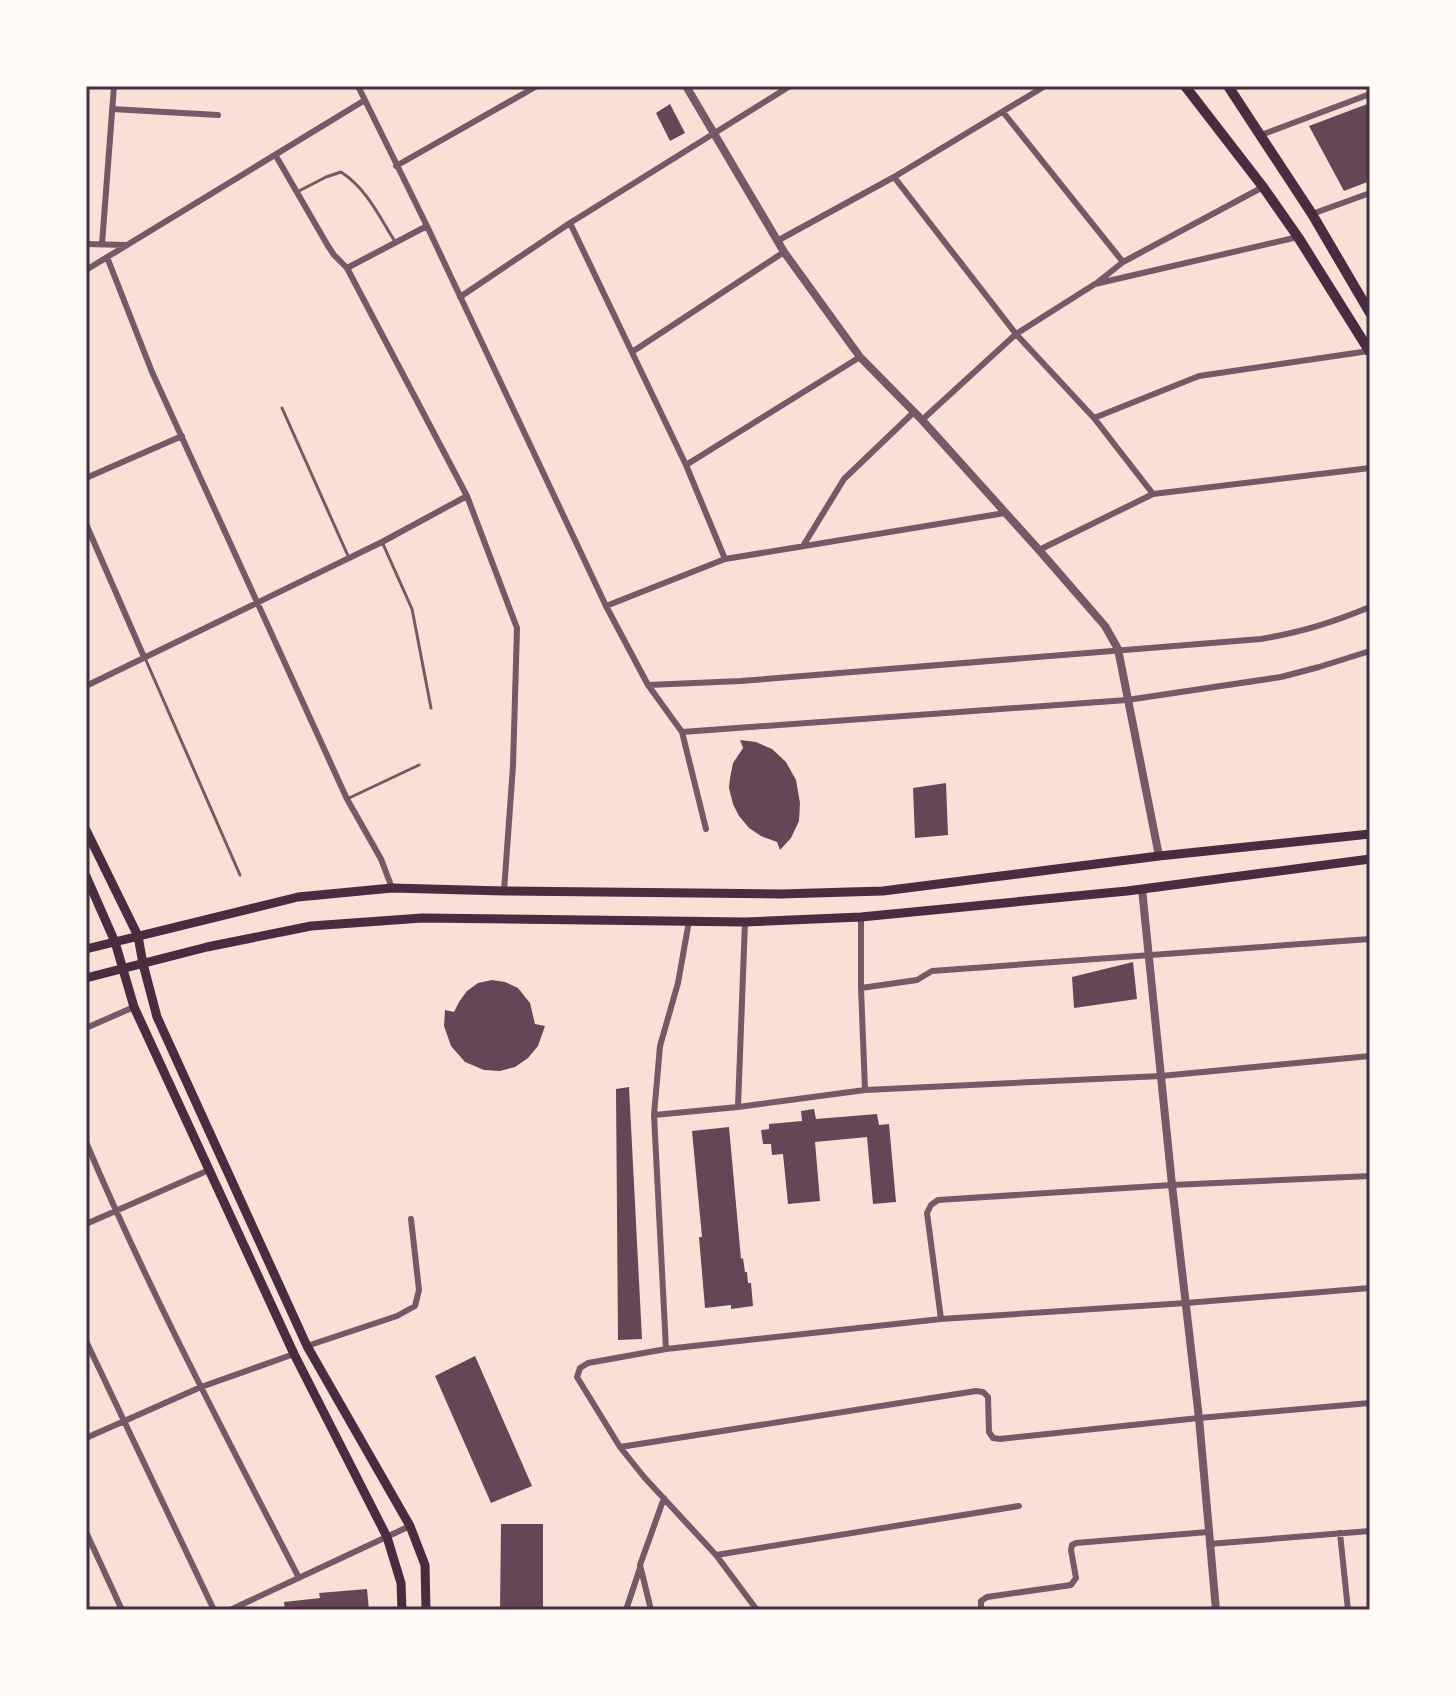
<svg xmlns="http://www.w3.org/2000/svg" width="1456" height="1696" viewBox="0 0 1456 1696" font-family="'PT Sans',sans-serif">
<style>
.building{fill:#644757}
.lines{fill:none;stroke-linecap:round;stroke-linejoin:round}
.service{stroke:#755966;stroke-width:3}
.minor{stroke:#755966;stroke-width:6}
.tertiary{stroke:#755966;stroke-width:8}
.secondary{stroke:#4a2c40;stroke-width:9}
.primary{stroke:#4a2c40;stroke-width:10}
.neatline{fill:none;stroke:#4a2c40;stroke-width:3}
</style>
<rect width="100%" height="100%" fill="#f7e1d7"/>
<path class="building" d="M1370 103V181L1344 191 1309 126Z
M670 104 685 133 670 141 656 113Z
M740 740 756 742 772 749 786 762 796 780 800 803 799 821 791 838 780 850 777 842 761 836 749 828 739 816 733 804 729 788 730 778 733 763 743 748Z
M946 783 948 835 915 838 913 788Z
M1133 962 1137 999 1074 1008 1072 977Z
M492 980 505 982 518 988 530 1003 535 1024 545 1026 538 1046 528 1058 515 1067 500 1071 484 1070 465 1062 451 1046 444 1026 445 1010 454 1012 459 1002 467 991 478 983Z
M629 1087 642 1339 618 1340 616 1089Z
M814 1109 816 1119 877 1114 879 1125 889 1124 896 1202 873 1204 867 1137 815 1142 820 1201 788 1204 783 1154 772 1155 771 1144H763L761 1130 769 1129V1124L802 1121 801 1111Z
M729 1127 741 1259 743 1258 745 1272H747L748 1283H751L753 1306 731 1309V1305L705 1308 699 1237H702L692 1131Z
M475 1356 532 1486 491 1503 435 1376Z
M501 1524H543V1610H500Z
M367 1589 369 1610H285L284 1602 320 1598 319 1593Z"/>
<g class="lines">
<path class="service" d="M297 192 326 177 341 172C366 188 379 216 394 240
M282 408 349 558
M383 544 412 609 431 708
M145 658 240 875
M347 799 419 765"/>
<path class="minor" d="M358 86 427 226 606 606 648 685 682 732 706 829
M112 109 218 115
M1003 112 1123 262
M1261 135 1370 94
M276 156 328 246 334 255 347 268 467 496 517 628 513 766 504 891
M396 166 537 86
M894 177 1016 334 1094 418 1153 494
M1312 214 1370 193
M570 223 686 465 725 559
M777 241 894 177 1045 86
M86 244 126 245
M102 244 114 86
M107 257 152 372 347 799 381 859 392 888
M347 268 427 226
M86 270 365 100
M1098 282 1123 262 1263 187
M460 297 570 223 790 86
M632 352 784 252
M1094 418 1199 376 1369 351
M922 420 1016 334 1095 284 1298 237
M686 465 860 357
M86 478 182 436
M86 524 144 657
M803 546 844 479 914 412
M1039 550 1153 494 1370 468
M606 606 725 559 1005 513
M648 685 741 681 1261 639C1302 632 1331 623 1370 607
M86 686 382 542 467 496
M682 732 1127 700 1281 677 1319 667 1370 651
M861 917V988L865 1090
M861 988 917 980 932 971 1370 939
M86 1028 134 1007
M738 1107 745 922
M654 1115 738 1107 865 1090 1161 1076 1370 1056
M86 1142C149 1291 225 1434 299 1578
M86 1224 209 1170
M941 1319 927 1213 931 1205 938 1200 1172 1185 1370 1176
M86 1341 214 1610
M307 1346 397 1316 415 1306 419 1290 411 1219
M666 1349 654 1115 660 1046 678 983 689 921
M86 1438 201 1387 294 1354
M620 1447 976 1391 983 1392 988 1397 989 1432 993 1438 1000 1439 1199 1418 1370 1403
M86 1532 122 1610
M1340 1533 1348 1610
M1209 1544 1370 1531
M716 1555 1019 1506
M230 1610 410 1526
M626 1610 640 1568
M651 1610 640 1565 664 1498
M757 1610 716 1555 644 1477 620 1447 577 1377 580 1368 588 1363 666 1349 941 1319 1186 1303 1370 1288
M981 1610V1601L987 1597 1071 1585 1076 1578 1071 1550 1072 1545 1076 1543 1208 1532"/>
<path class="tertiary" d="M686 86 784 252 860 357 922 420 1039 550 1105 626 1118 649 1159 856
M1142 889 1172 1185 1199 1418 1216 1610"/>
<path class="secondary" d="M86 830 138 936 143 964 157 1017 307 1346 410 1526 425 1565 426 1610
M86 876 115 942 134 1007 294 1354 387 1537 401 1583 402 1610
M86 949 298 897 392 888 504 891 781 894 883 891 1159 856 1370 834
M86 978 207 947 311 926 422 918 745 922 861 917 1127 891 1370 859"/>
<path class="primary" d="M1185 86 1263 187 1298 237 1370 352
M1228 86 1312 214 1370 313"/>
</g>
<rect width="1456" height="1696" fill="none" stroke="#fffaf5" stroke-width="176"/>
<rect x="88" y="88" width="1280" height="1520" class="neatline"/>
</svg>
